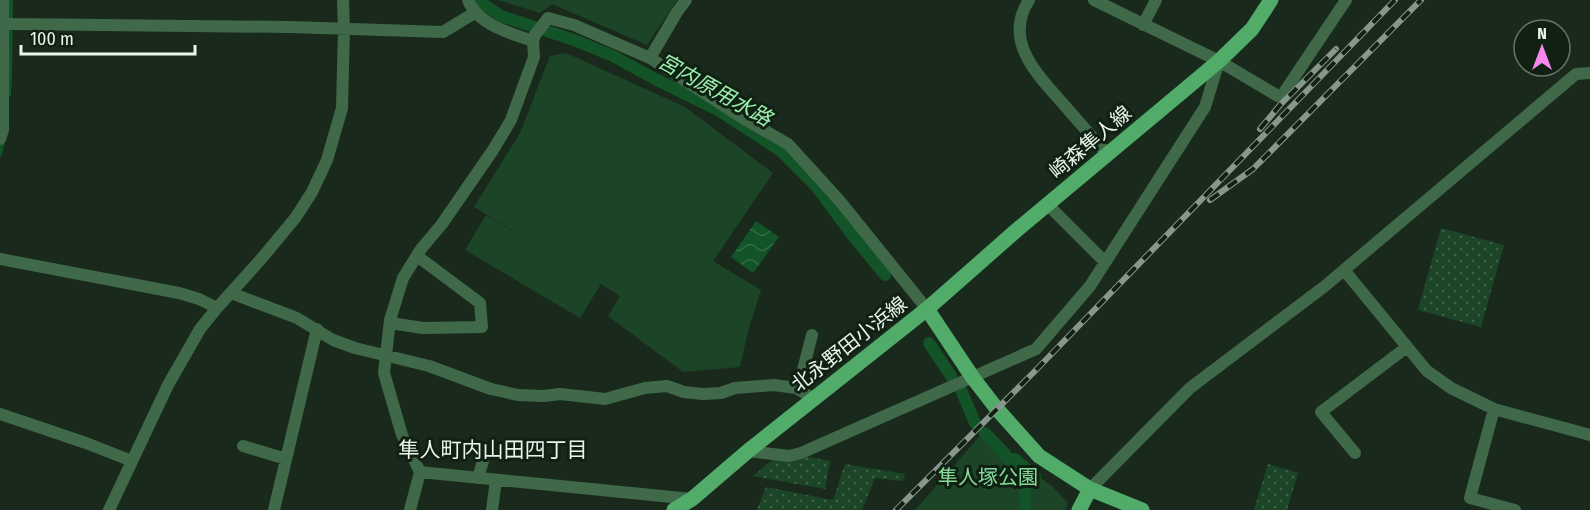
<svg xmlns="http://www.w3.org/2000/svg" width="1590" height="510" viewBox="0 0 1590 510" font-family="'Fira Sans Condensed','Noto Sans JP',sans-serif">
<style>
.grass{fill:url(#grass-dots)}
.park{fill:#1c4527}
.water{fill:url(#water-waves)}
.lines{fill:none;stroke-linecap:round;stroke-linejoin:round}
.stream{stroke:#125328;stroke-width:4}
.canal{stroke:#125328;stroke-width:12}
.minor{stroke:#3f6949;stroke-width:12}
.major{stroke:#51ac6a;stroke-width:15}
.rail-casing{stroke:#89968c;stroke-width:6}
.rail{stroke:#102013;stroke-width:4;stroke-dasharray:11;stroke-linecap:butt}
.labels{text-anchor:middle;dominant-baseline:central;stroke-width:6;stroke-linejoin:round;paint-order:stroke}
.street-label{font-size:20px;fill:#e9f4eb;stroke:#102013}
.park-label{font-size:20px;fill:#85db99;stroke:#102013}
.water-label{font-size:21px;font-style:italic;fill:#9af0ad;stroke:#102013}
.neighbourhood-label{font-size:21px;fill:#e9f4eb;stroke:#102013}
</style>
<defs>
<pattern id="grass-dots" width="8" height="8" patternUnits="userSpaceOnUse" patternTransform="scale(1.5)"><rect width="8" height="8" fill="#1c4527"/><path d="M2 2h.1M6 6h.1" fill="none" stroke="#3d6046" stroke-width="1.8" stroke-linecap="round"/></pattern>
<pattern id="water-waves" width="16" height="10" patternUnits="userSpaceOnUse" patternTransform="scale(1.5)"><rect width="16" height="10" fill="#125328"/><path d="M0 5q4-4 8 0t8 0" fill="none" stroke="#346c47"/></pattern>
</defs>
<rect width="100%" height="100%" fill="#192a1d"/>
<path class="grass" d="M1441 228 1504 245 1481 327 1418 310Z
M782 452 830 461 825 489 753 476Z
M845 464 905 474 903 481 875 478 862 510H757L766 487 833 500Z
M1268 464 1298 473 1287 510H1254Z"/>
<path class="park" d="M498 0H677L647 45 552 4 540 13Z
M566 53 685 107 773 173 713 261 761 290 748 331 740 367 683 372 608 316 620 296 601 284 580 318 465 250 486 215 545 250 474 207 520 133 550 56Z
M985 430 1023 465 1052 486 1068 503 1065 510H915Z"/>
<path class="water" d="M756 221 779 237 753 273 731 257Z"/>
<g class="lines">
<path class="stream" d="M9 95 10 77 11 0
M0 155 3 141"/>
<path class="canal" d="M480 0 483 4 501 16 574 40 613 56 655 79 718 110 781 151 816 186 853 236 885 275
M929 343 951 376
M961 390 975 423
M985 433C997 445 1022 470 1025 486 1026 494 1025 502 1025 510
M1015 459 1035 476"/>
<path class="minor" d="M468 0C478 25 510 33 533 41
M1029 0C1002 42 1039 76 1065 106 1079 122 1094 139 1108 155
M1094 0 1219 61 1278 96 1283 94 1346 0
M0 22 11 24 290 27 443 32 476 12
M1143 25 1156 0
M650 58 677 12 686 0
M0 139 3 130V0
M1048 205 1105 262
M0 259 179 293 199 299 217 308
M1344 270 1427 371 1451 388 1494 409
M231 293 297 318 333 340 355 348 429 366 491 389 518 395 544 396 560 394 605 399 645 388 667 386 684 392 703 394 721 393 735 388 774 385 796 388 814 399
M390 323 423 328 482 327 480 303 417 256
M798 389 812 335
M0 414 86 443 132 461
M243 446 286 459
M748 451 789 456 801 453 1036 349 1090 286 1205 107 1219 61
M1355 453 1321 412 1407 347
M420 472 692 499
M478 478 485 454
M1090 489 1190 388 1325 286 1576 74 1590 73
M109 510 168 385 200 329 217 308 262 258 296 217 312 192 327 160 342 108 344 30 343 0
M274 510 317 329
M410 510 420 472 402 435 384 373 390 320 403 278 421 249 442 224 493 150 511 120 534 57 533 41 535 35 548 18 574 25 650 58 741 117 788 144 839 200 927 309
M492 510 496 480
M1515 510 1470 498 1494 409 1590 435"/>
<path class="major" d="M927 309 973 378 997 409 1039 456 1090 489 1142 510
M674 510 692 499 748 451 927 309 1018 229 1219 61 1252 29 1271 0
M1079 510 1090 489"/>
<defs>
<path id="rail" d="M1260 129 1280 105 1336 49
M1210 200 1253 169 1421 0
M896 510 1033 373 1395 0"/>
</defs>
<use href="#rail" class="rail-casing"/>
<use href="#rail" class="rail"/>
</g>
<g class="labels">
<g class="street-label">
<text transform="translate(1090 142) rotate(-40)">崎森隼人線</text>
<text transform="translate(849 344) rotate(-38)">北永野田小浜線</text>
</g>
<g class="park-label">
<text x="988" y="477">隼人塚公園</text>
</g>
<g class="water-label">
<text transform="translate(715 90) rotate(29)">宮内原用水路</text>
</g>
<g class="neighbourhood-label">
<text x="493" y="450">隼人町内山田四丁目</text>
</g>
</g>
<g transform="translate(1542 48)"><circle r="28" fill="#102013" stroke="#677569" stroke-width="1.5"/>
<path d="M0-4.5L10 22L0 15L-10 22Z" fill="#f688ed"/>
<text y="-9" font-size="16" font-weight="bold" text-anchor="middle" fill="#e9f4eb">N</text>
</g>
<path d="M21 45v9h174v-9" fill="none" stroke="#e9f4eb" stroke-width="3"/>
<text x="30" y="45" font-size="18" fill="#e9f4eb" stroke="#102013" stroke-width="4.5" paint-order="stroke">100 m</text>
</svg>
